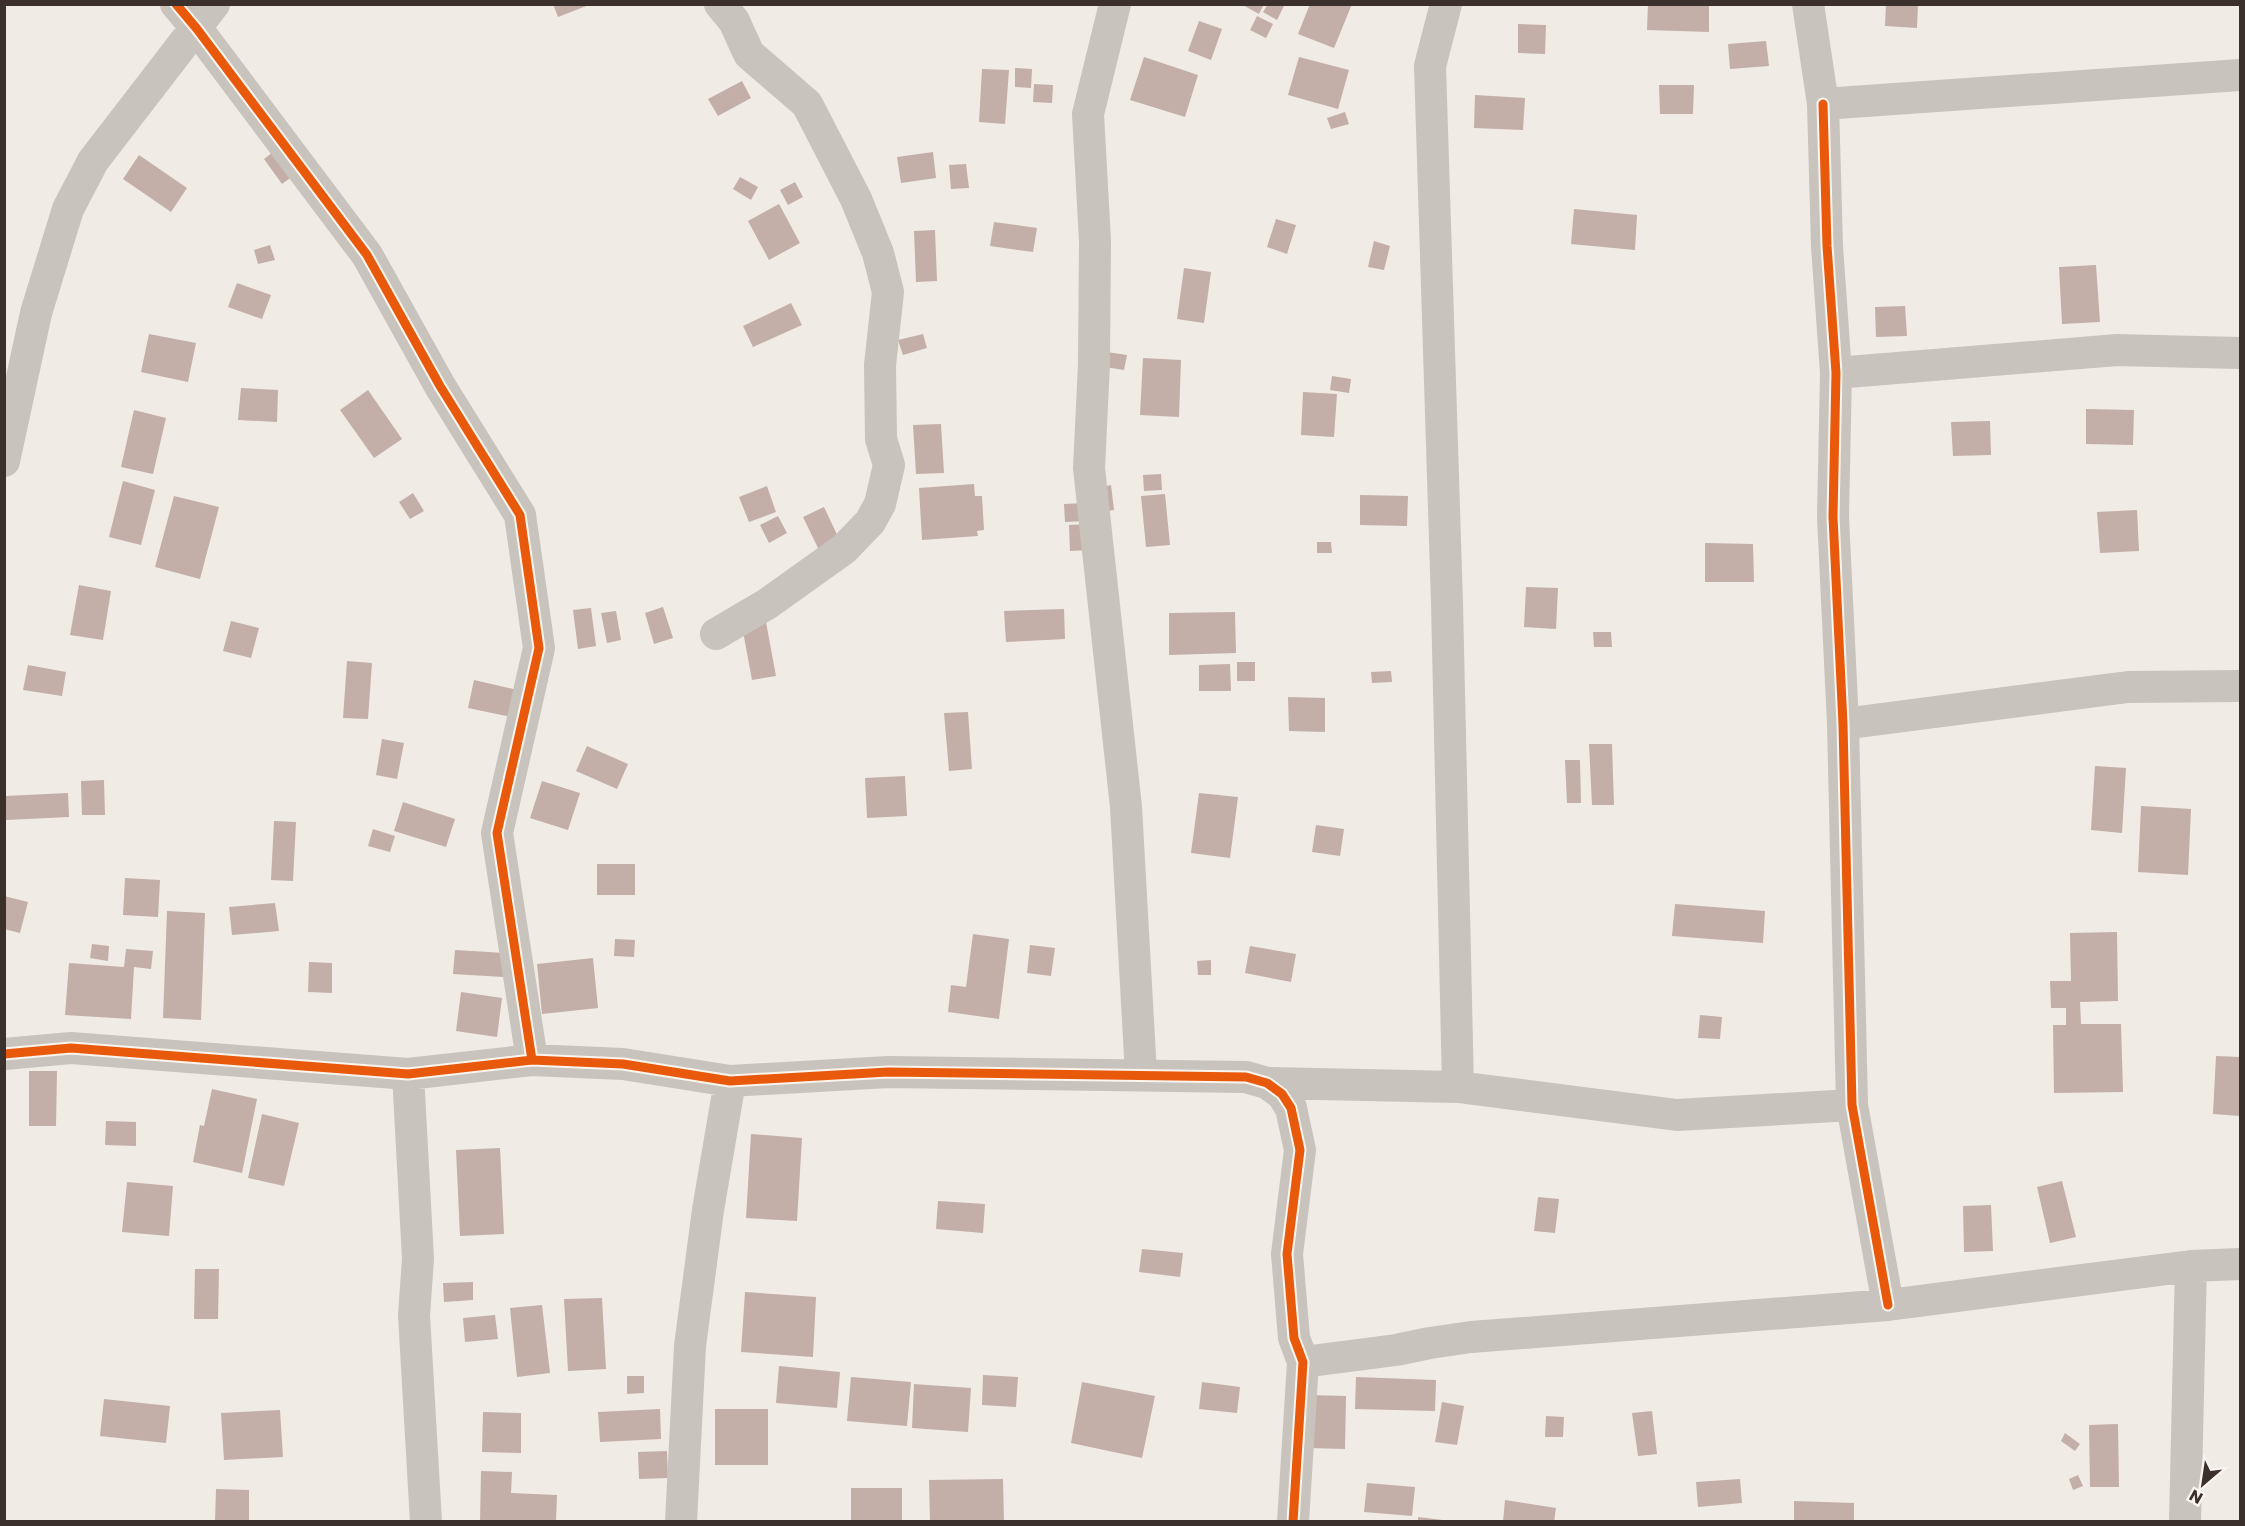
<svg xmlns="http://www.w3.org/2000/svg" width="2245" height="1526" viewBox="0 0 2245 1526" font-family="Poppins,sans-serif">
<style>
.building{fill:#c3afa7}
.lines{fill:none;stroke-linecap:round;stroke-linejoin:round}
.street{stroke:#c9c3be;stroke-width:32}
.cycleway-casing{stroke:#fbf5ee;stroke-width:13}
.cycleway{stroke:#e8590c;stroke-width:9}
</style>
<rect width="100%" height="100%" fill="#f0ebe5"/>
<path class="building" d="M553 4H589V5L558 17Z
M1241 4H1264L1259 14Z
M1268 4H1285L1277 20 1263 12Z
M1310 4H1352L1334 48 1298 34Z
M1648 4 1709 5V32L1647 30Z
M1886 4H1918L1917 28 1885 26Z
M1257 16 1273 24 1266 38 1250 30Z
M1199 21 1222 29 1211 60 1188 51Z
M1518 24 1546 25 1545 54 1518 53Z
M1766 41 1769 66 1730 69 1728 44Z
M1144 57 1198 75 1185 117 1130 100Z
M1299 57 1349 70 1338 109 1288 95Z
M1015 68 1032 69 1031 88 1015 87Z
M982 69 1009 70 1005 124 979 122Z
M742 81 751 98 718 116 708 99Z
M1034 84 1053 85 1052 103 1033 102Z
M1659 85H1694L1693 114H1660Z
M1475 95 1525 98 1523 130 1474 128Z
M1345 112 1349 124 1331 129 1327 118Z
M282 145 301 170 282 184 264 159Z
M933 152 936 178 901 183 897 157Z
M139 155 187 188 171 212 123 179Z
M966 164 969 188 951 189 949 165Z
M740 177 758 187 751 200 733 189Z
M795 182 803 197 788 205 780 190Z
M779 204 800 243 769 260 748 221Z
M1574 209 1637 215 1635 250 1571 244Z
M1276 219 1296 225 1287 254 1267 247Z
M994 222 1037 228 1033 252 990 246Z
M935 230 937 281 916 282 914 231Z
M1374 241 1390 246 1384 270 1368 267Z
M270 245 275 260 258 264 254 250Z
M2096 265 2100 322 2062 324 2059 267Z
M1184 268 1211 272 1204 323 1177 319Z
M237 283 271 295 262 319 228 307Z
M791 303 802 325 753 347 743 326Z
M1905 306 1907 336 1876 337 1875 307Z
M149 334 196 343 188 382 141 372Z
M923 334 927 348 903 355 898 340Z
M1107 352 1127 355 1124 370 1105 367Z
M1143 358 1181 360 1179 417 1140 415Z
M1332 376 1351 379 1349 393 1330 390Z
M241 388 278 390 277 422 238 420Z
M368 390 402 439 374 458 340 410Z
M1303 392 1337 394 1334 437 1301 435Z
M2086 409 2134 410 2133 445 2086 444Z
M134 410 166 418 153 474 121 467Z
M1990 421 1991 455 1953 456 1951 422Z
M941 424 944 473 916 474 913 425Z
M1161 474 1162 490 1144 491 1143 475Z
M123 481 155 490 141 545 109 537Z
M974 484 975 496H982L984 530 977 531 978 536 922 540 919 488Z
M1111 485 1114 510 1100 512 1097 488Z
M767 486 776 512 749 522 739 497Z
M413 493 424 511 410 519 399 502Z
M1165 494 1170 545 1146 547 1141 496Z
M1360 495 1408 496 1407 526 1360 525Z
M174 496 219 507 200 579 155 567Z
M1084 503 1085 521 1065 522 1064 504Z
M824 507 840 541 819 550 803 517Z
M2137 510 2139 551 2100 553 2097 512Z
M778 516 787 533 769 543 760 525Z
M1089 524 1090 550 1070 551 1069 525Z
M1317 542H1331L1332 553H1317Z
M1705 543 1753 544 1754 582H1705Z
M79 585 111 591 103 640 70 635Z
M1526 587 1558 588 1556 629 1524 627Z
M663 607 673 638 654 644 645 613Z
M591 608 596 646 578 649 573 610Z
M1064 609 1065 639 1006 642 1004 611Z
M616 611 621 640 607 643 601 613Z
M1235 612 1236 653 1169 655V613Z
M231 621 259 628 251 658 223 651Z
M766 622 776 676 752 680 742 626Z
M1593 632H1611L1612 647H1594Z
M347 661 372 663 368 719 343 718Z
M1237 662H1255V681H1237Z
M1230 664 1231 691H1199V665Z
M28 665 66 672 62 696 23 690Z
M1391 671 1392 682 1372 683 1371 672Z
M474 680 522 691 516 718 468 708Z
M1288 697 1325 698V732L1289 731Z
M968 712 972 769 949 771 944 713Z
M382 739 404 743 397 779 376 775Z
M1589 744H1612L1614 805H1592Z
M587 746 628 764 617 789 576 771Z
M1565 760H1580L1581 803H1567Z
M2095 766 2126 768 2122 833 2091 830Z
M905 776 907 816 867 818 865 778Z
M104 780 105 815H82L81 781Z
M542 781 580 793 568 830 530 818Z
M68 793 69 817 6 820 5 796Z
M1199 793 1238 797 1230 858 1191 853Z
M403 802 455 819 446 847 394 831Z
M2141 806 2191 809 2188 875 2138 872Z
M274 821 296 822 293 881 271 880Z
M1316 825 1344 829 1340 856 1312 852Z
M373 829 395 836 390 852 368 846Z
M597 864H635V895H597Z
M125 878 160 880 158 917 123 915Z
M4 896 28 902 20 933 4 929Z
M275 903 279 931 232 935 229 907Z
M1675 904 1765 911 1763 943 1672 936Z
M167 911 205 913 201 1020 163 1018Z
M2117 932 2118 1001 2080 1002 2081 1024H2121L2123 1092 2054 1093 2053 1025H2066V1008H2051L2050 981H2071L2070 933Z
M973 934 1009 939 999 1019 948 1012 951 985 966 987Z
M615 939 635 940 634 957 614 956Z
M92 944 109 946 108 961 90 958Z
M1030 945 1055 948 1051 976 1027 973Z
M1250 946 1296 954 1291 982 1245 973Z
M126 949 153 951 151 969 134 967 131 1019 65 1015 69 963 124 967Z
M455 950 505 953 503 977 453 974Z
M593 958 598 1008 542 1014 537 964Z
M1211 960V975H1198L1197 961Z
M309 962 332 963V993L308 992Z
M461 992 502 998 497 1037 456 1031Z
M1700 1015 1722 1017 1720 1039 1698 1038Z
M2216 1056 2240 1057V1116L2213 1114Z
M29 1071H57L56 1126H29Z
M212 1089 257 1099 242 1173 193 1162 200 1125 204 1126Z
M262 1114 299 1123 284 1186 248 1178Z
M106 1121 136 1122V1146L105 1145Z
M751 1134 802 1138 797 1221 746 1218Z
M500 1148 504 1234 460 1236 456 1150Z
M2062 1181 2076 1237 2050 1243 2037 1187Z
M127 1182 173 1186 169 1236 122 1232Z
M1538 1197 1559 1199 1555 1233 1534 1231Z
M938 1201 985 1204 983 1233 936 1229Z
M1991 1205 1993 1251 1964 1252 1963 1206Z
M1142 1249 1183 1253 1180 1277 1139 1272Z
M195 1269H219L218 1319H194Z
M473 1282V1300L444 1302 443 1283Z
M745 1292 816 1297 813 1357 741 1352Z
M602 1298 606 1369 568 1371 564 1299Z
M542 1305 550 1373 517 1377 510 1308Z
M495 1315 498 1339 465 1342 463 1318Z
M779 1366 840 1372 837 1408 776 1403Z
M983 1375 1018 1377 1016 1407 982 1405Z
M627 1376H644V1393L627 1394Z
M851 1377 911 1382 907 1426 847 1421Z
M1356 1377 1436 1380 1435 1411 1355 1409Z
M1082 1382 1155 1396 1142 1458 1071 1443Z
M1202 1382 1240 1387 1237 1413 1199 1409Z
M914 1384 971 1388 968 1432 912 1428Z
M1309 1395 1346 1396 1345 1449 1308 1448Z
M104 1399 170 1406 166 1443 100 1436Z
M1442 1402 1464 1406 1457 1445 1435 1442Z
M660 1409 661 1439 600 1442 598 1412Z
M715 1409H768V1465H715Z
M280 1410 283 1457 224 1460 221 1413Z
M1652 1411 1657 1454 1638 1456 1632 1413Z
M483 1412 521 1413V1453L482 1452Z
M1546 1416 1564 1417 1563 1437H1545Z
M2118 1424 2119 1487H2090L2089 1425Z
M2065 1433 2080 1444 2075 1451 2061 1441Z
M667 1451 668 1478 639 1479 638 1452Z
M481 1471 512 1472 511 1493 557 1495 556 1522H480Z
M2078 1475 2083 1486 2073 1490 2069 1479Z
M1003 1479 1004 1522H930L929 1480Z
M1740 1479 1742 1503 1698 1507 1696 1482Z
M1367 1483 1415 1487 1412 1516 1364 1512Z
M851 1488H902V1522H851Z
M216 1489 249 1490V1522H215Z
M1505 1500 1556 1508 1554 1522H1503Z
M1794 1501 1854 1503V1522H1794Z
M1418 1517 1443 1520 1442 1522H1418Z"/>
<g class="lines">
<path class="street" d="M176 4 197 29 367 255 440 386 520 515 539 648 497 833 532 1060
M1115 4 1088 114 1095 241 1094 364 1089 468 1126 807 1141 1074
M1446 4 1430 66 1447 603 1458 1087
M1808 4 1823 104 2240 75
M1823 104 1827 246 1836 373 1833 517 1843 724 1852 1105 1888 1305
M1836 373 2117 350 2240 353
M4 461 36 313 68 209 93 161 214 4
M716 634 767 604 844 549 870 522 880 504 889 465 881 439 880 365 888 292 878 253 856 199 807 104 749 54 734 21 720 4
M1843 724 2128 687 2240 686
M4 1054 71 1048 408 1074 532 1060 623 1064 730 1081 888 1072 1246 1077 1267 1083 1282 1094 1291 1108 1300 1150 1287 1254 1294 1338 1303 1362 1293 1522
M408 1074 418 1259 414 1315 426 1522
M1267 1083 1458 1087 1677 1115 1852 1105
M1303 1362 1396 1350 1430 1343 1471 1337 1888 1305 2191 1266 2240 1264
M681 1522 690 1346 708 1210 730 1081
M2185 1522 2191 1266"/>
<defs>
<path id="cycleway" d="M176 4 197 29 367 255 440 386 520 515 539 648 497 833 532 1060
M1823 104 1827 246 1836 373 1833 517 1843 724 1852 1105 1888 1305
M4 1054 71 1048 408 1074 532 1060 623 1064 730 1081 888 1072 1246 1077 1267 1083 1282 1094 1291 1108 1300 1150 1287 1254 1294 1338 1303 1362 1293 1522"/>
</defs>
<use href="#cycleway" class="cycleway-casing"/>
<use href="#cycleway" class="cycleway"/>
</g>
<rect width="2245" height="1526" fill="none" stroke="#3b302b" stroke-width="12"/>
<g transform="translate(2203 1484) rotate(209)" stroke="#fbf5ee" stroke-width="4.5" paint-order="stroke">
<path d="M0-4.5L10 22L0 15L-10 22Z" fill="#3b302b"/>
<text y="-9" font-size="16" font-weight="bold" text-anchor="middle" fill="#3b302b">N</text>
</g>
</svg>
